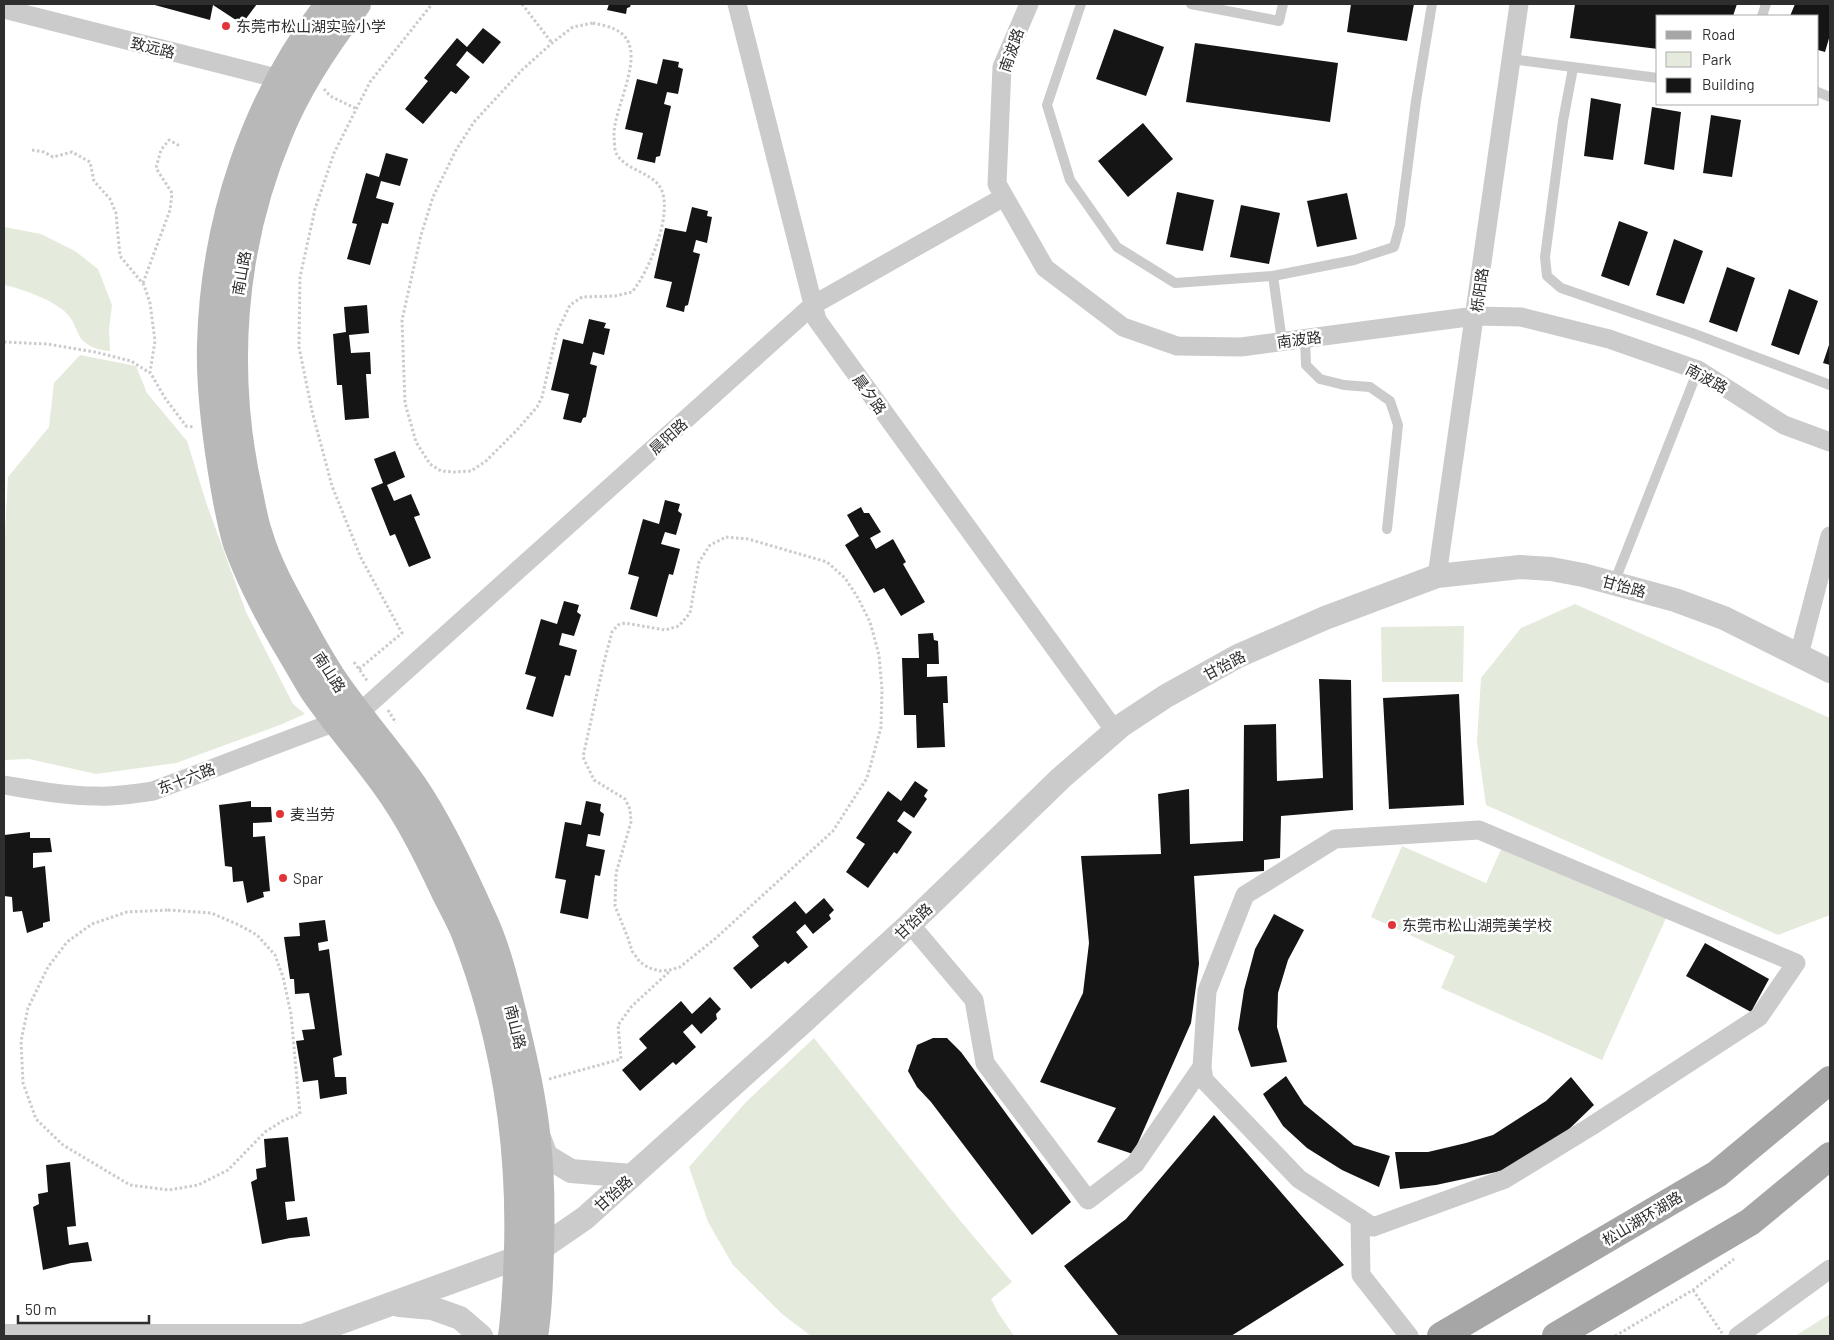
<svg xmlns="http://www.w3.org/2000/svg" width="1834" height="1340" viewBox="0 0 1834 1340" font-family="Barlow,'Noto Sans SC',sans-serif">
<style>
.green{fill:#e4ebdc}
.building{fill:#151515}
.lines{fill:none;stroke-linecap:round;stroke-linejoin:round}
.path{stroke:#cbcbcb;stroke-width:3;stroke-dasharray:2.5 2.5;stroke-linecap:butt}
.service{stroke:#cbcbcb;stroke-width:10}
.minor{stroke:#cbcbcb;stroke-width:19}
.tertiary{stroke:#cbcbcb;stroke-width:24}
.secondary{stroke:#b8b8b8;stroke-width:28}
.primary{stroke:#a6a6a6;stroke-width:28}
.poi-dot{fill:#e23339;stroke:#fff;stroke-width:2}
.labels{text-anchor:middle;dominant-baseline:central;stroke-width:5;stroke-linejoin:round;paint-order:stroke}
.poi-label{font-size:15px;fill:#2e2e2e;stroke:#fff;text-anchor:start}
.street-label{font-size:15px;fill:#2e2e2e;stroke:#fff}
</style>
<rect width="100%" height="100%" fill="#fff"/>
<path class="green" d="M4 227 41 234 75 251 98 269 112 305 109 329 110 351C100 351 86 346 80 337 76 330 74 322 69 316 59 302 21 288 4 285Z
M80 355 136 366 147 393 187 441 206 502 246 612 293 704 305 714 280 725 176 763 96 774 29 759 4 760V552L8 477 49 427 54 383Z
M1575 604 1830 718V915L1778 935 1486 805 1477 742 1481 678 1521 628Z
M1464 626 1463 682H1382L1381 627Z
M1503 845 1666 918 1602 1060 1441 988 1455 956 1371 917 1402 846 1486 883Z
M814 1038 958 1218 1012 1282 991 1299 999 1314 1014 1336H811L782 1314 733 1265 708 1222 689 1167 746 1102Z
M1830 1314V1336H1795Z"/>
<path class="building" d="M151 4H257L242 24 213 5 210 20Z
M609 4H631L630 7 627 8 626 14 607 10Z
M1351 4H1414L1407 41 1347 32Z
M1575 4 1701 5 1737 4 1733 16H1658V49L1570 38Z
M1795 4H1830V35L1825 52 1818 50V16H1790Z
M483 28 501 42 483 64 467 51 456 65 470 77 456 94 451 91 423 124 405 109 428 81 424 78 457 38 467 47Z
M1114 29 1164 47 1146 96 1096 79Z
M1195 43 1338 63 1330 122 1186 102Z
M663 59 679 62 678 67 683 69 678 94 667 92 664 104 671 106 660 156 656 157 655 163 637 159 643 133 625 129 637 79 657 84Z
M1591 98 1621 104 1613 160 1584 156Z
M1652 107 1681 112 1674 170 1644 164Z
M1711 115 1741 120 1732 177 1703 173Z
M1143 123 1173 159 1128 197 1098 161Z
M386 153 408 159 400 186 381 181 376 198 394 203 388 224 382 223 370 265 347 259 357 224 352 223 366 173 379 177Z
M1177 192 1214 200 1203 251 1166 244Z
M1347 193 1357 239 1317 247 1307 201Z
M1241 205 1280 213 1269 264 1230 257Z
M692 207 708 211 707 216 712 217 707 243 696 240 693 252 700 254 688 305 685 306 684 312 666 307 672 282 654 278 665 228 686 232Z
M1619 221 1648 232 1629 286 1601 276Z
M1674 239 1703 251 1684 304 1656 295Z
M1727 267 1755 278 1737 332 1709 322Z
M1789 289 1818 301 1799 355 1771 345Z
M367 305 369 333 349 335 351 353 370 352 371 374H366L369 418 345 420 342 385H337L333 334 346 332 344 307Z
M589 319 606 323 604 328 610 329 604 355 593 352 590 364 597 366 586 417 583 418 581 423 563 419 569 394 551 390 563 339 583 344Z
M1830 342V365L1823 363Z
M395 451 405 477 387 485 394 501 411 494 420 515 414 517 431 558 409 567 395 534 390 536 371 488 383 483 374 459Z
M665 500 680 504 678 511 682 514 676 535 665 532 661 544 680 549 673 575 669 574 657 617 630 609 639 577 628 574 643 519 659 524Z
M861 507 864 513H869L881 532 870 538 876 549 893 539 906 562 903 564 925 602 901 616 884 588 874 593 845 545 859 536 847 515Z
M564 601 579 605 577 612 581 615 574 636 562 633 559 645 577 650 570 676 565 675 553 717 526 709 536 677 525 674 541 619 557 624Z
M933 633 934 640 938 641 939 664H927V677L947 676 948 703H943L945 747 917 748 916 715H904L902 658H919L918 634Z
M1319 679 1351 680 1353 810 1281 816 1280 858 1264 860V871L1194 876 1199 964 1191 1023 1133 1154 1097 1142 1116 1108 1040 1082 1083 993 1089 943 1081 856 1161 854 1158 794 1189 789 1190 844 1243 841 1244 725 1276 724 1277 781 1323 778Z
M1459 694 1464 805 1389 809 1383 698Z
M915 781 928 790 924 796 927 799 914 818 904 811 897 821 912 832 897 854 894 852 868 888 846 872 865 844 856 838 888 791 901 801Z
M251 801V807H271L272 822 253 823V837L265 836 270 891 263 892 264 897 247 903 243 881 233 882 232 867 225 866 219 805Z
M586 801 601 804 600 811 604 814 600 836 588 834 586 846 605 850 600 876 595 875 588 919 560 913 566 880 555 878 565 822 581 825Z
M30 832V838H50L52 852 33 853V868L45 866 50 921 43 923V927L27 933 22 911 13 912 12 897 4 896V835Z
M824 898 834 910 829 915 831 919 813 934 805 924 796 932 808 947 788 964 785 961 751 989 733 968 759 946 752 937 795 901 806 914Z
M1274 914 1304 930 1288 960 1278 993 1277 1027 1287 1062 1251 1067 1238 1029 1244 990 1255 949Z
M325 920 328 941 318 943 319 951 329 949 342 1055 333 1058 335 1077H346L347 1094 320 1099 318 1080 303 1082 296 1041 304 1040 302 1030 315 1029 309 993 295 994 294 979H290L284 937 300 936 299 923Z
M1705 943 1769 979 1751 1012 1686 976Z
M710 997 721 1009 716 1014 717 1019 701 1034 692 1024 683 1032 696 1047 676 1065 673 1062 640 1091 622 1070 647 1048 639 1039 681 1001 692 1014Z
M933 1038H947L961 1052 1071 1202 1032 1235 931 1102 917 1087 908 1071 917 1045Z
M1286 1076 1304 1104 1354 1145 1390 1156 1379 1187 1342 1170 1307 1148 1283 1126 1263 1094Z
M1571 1077 1594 1105 1566 1132 1501 1171 1436 1185 1400 1189 1395 1152H1428L1466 1143 1493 1135 1546 1101Z
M1214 1115 1344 1265 1231 1336H1119L1064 1266 1126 1219Z
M288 1137 295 1201 285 1202 287 1220 307 1217 310 1236 290 1238 262 1244 251 1182 257 1179 256 1169 266 1167 264 1139Z
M70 1162 76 1226 67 1227 69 1245 88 1242 92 1261 71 1263 43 1270 33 1207 39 1204 38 1194 48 1192 46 1165Z"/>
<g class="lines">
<path class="path" d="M522 4 552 43
M593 23C602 25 614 27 621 33 648 54 612 109 614 138 615 142 614 149 616 153 625 170 651 172 660 187 675 212 648 273 632 292L615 296 582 297 570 305 557 332 542 397 537 407 517 430 486 461 471 471 454 472 441 471 430 464 416 442 405 403 402 320 421 235 433 197 456 150 474 122 522 70 552 43 573 27Z
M324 89 330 96 357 109
M32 150 44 152 53 157 72 152 90 162 94 181 110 199 116 213 120 256 144 285 150 303 155 341 150 372 165 398 186 426 195 427
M143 283 170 210 172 193 156 168 161 150 169 140 180 146
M4 342 47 344 95 352 131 361 150 373
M726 537 748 539 827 562 845 578 858 598 870 622 879 655 882 690 881 727 867 778 833 831 716 938 680 967 670 970 660 971 649 968 640 962 632 951 628 938 615 906 616 873 631 822 630 809 625 799 594 780 583 757 603 666 612 632 618 625 625 623 665 630 679 626 690 613 699 562 710 545Z
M354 662 368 682
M359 669 402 633 361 558 332 486 312 411 299 347 300 277 315 209 334 153 370 82 432 4
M388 710 396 723
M168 910 211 913 239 925 257 935 275 955 283 977 291 1014 300 1114 284 1120 265 1132 228 1170 198 1185 169 1190 130 1185 63 1145 36 1119 23 1083 21 1041 28 1008 48 967 67 942 92 924 127 912Z
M549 1079 621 1059 618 1025 632 1006 670 971
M1693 1290 1722 1333
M1615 1336 1693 1290 1734 1259"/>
<path class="service" d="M1081 4 1047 105 1070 180 1117 247 1175 283 1273 276 1282 341
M1191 4 1279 21 1283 4
M1762 16 1766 4
M1511 59 1658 78
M1573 68 1563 121 1545 257 1547 276 1561 288 1692 333 1830 385
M1818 92 1830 97
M1273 276 1354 260 1394 247 1400 225 1416 101 1432 4
M1305 338 1306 365 1320 379 1344 385 1370 387 1390 401 1398 425 1387 529
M1614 583 1698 370"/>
<path class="minor" d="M737 4 817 320 1115 731
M1029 4 1002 67 997 184 1045 268 1123 327 1177 346 1241 347 1475 316 1521 317 1609 339 1698 370 1784 425 1830 442
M4 9 280 79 290 85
M1437 576 1519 4
M1799 655 1830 536
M4 785C34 790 65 796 96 796 115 797 134 794 153 791L359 713 813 305 1004 197
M1479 830 1796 963 1759 1017 1590 1127 1505 1179 1373 1227 1299 1179 1204 1080 1202 1067 1207 991 1245 895 1335 839Z
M910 924 974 1000 985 1063 1088 1200 1135 1164 1202 1067
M1360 1218 1361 1275 1409 1336
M1738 1336 1830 1269"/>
<path class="tertiary" d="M537 1132 546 1156 571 1171 632 1176
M399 1305 432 1308 460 1318 481 1336
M4 1336H303L517 1258 540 1249 585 1218 804 1021 910 924 1061 778 1122 725 1166 696 1238 656 1325 618 1437 576 1520 567 1551 569 1583 575 1675 600 1724 618 1830 671"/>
<path class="secondary" d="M329 4C254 100 214 223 211 345 210 381 214 417 219 452 223 480 229 517 237 544 249 577 266 610 284 641 294 657 303 674 313 690 339 728 370 761 395 799 414 827 429 858 443 888 450 903 459 918 465 933 504 1034 521 1143 518 1250 517 1279 516 1308 512 1336
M357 4C327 43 298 86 279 133 231 247 222 373 249 493 252 507 254 521 259 535 268 566 286 597 302 626 311 643 321 660 331 676 356 714 387 748 413 785 440 824 464 876 483 919 497 949 505 983 513 1015 523 1057 533 1099 537 1142 541 1178 541 1214 540 1250 539 1279 539 1307 534 1336"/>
<path class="primary" d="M1441 1336 1717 1174 1830 1080
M1556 1336 1750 1222 1830 1156"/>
</g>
<g class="poi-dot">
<circle cx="226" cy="26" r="5"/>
<circle cx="280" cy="814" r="5"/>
<circle cx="283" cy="878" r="5"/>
<circle cx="1392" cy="925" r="5"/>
</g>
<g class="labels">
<g class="poi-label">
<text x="236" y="26">东莞市松山湖实验小学</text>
<text x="290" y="814">麦当劳</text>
<text x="293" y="878">Spar</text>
<text x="1402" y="925">东莞市松山湖莞美学校</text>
</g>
<g class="street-label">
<text transform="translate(153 47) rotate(14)">致远路</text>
<text transform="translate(1011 50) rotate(-71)">南波路</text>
<text transform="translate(241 273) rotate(-80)">南山路</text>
<text transform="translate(1479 290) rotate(-82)">栎阳路</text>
<text transform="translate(1299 339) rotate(-7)">南波路</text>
<text transform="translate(1707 378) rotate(28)">南波路</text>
<text transform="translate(870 394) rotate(54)">晨夕路</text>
<text transform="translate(668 436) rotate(-42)">晨阳路</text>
<text transform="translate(1624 586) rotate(15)">甘饴路</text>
<text transform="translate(1224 665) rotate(-28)">甘饴路</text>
<text transform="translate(330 672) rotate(57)">南山路</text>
<text transform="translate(186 778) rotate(-21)">东十六路</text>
<text transform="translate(913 921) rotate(-43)">甘饴路</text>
<text transform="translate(516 1027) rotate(76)">南山路</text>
<text transform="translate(613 1193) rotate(-42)">甘饴路</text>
<text transform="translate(1642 1218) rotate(-31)">松山湖环湖路</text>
</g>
</g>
<rect width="1834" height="1340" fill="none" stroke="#2e2e2e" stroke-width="10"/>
<rect x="1656" y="15" width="162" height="90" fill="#ffffff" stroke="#ababab"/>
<rect x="1666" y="31" width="25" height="8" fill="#a6a6a6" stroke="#ababab"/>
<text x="1702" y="40" font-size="15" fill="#2e2e2e">Road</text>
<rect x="1666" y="52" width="25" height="15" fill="#e4ebdc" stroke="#ababab"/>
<text x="1702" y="65" font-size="15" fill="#2e2e2e">Park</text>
<rect x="1666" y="78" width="25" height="15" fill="#151515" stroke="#ababab"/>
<text x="1702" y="90" font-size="15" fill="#2e2e2e">Building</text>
<path d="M18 1315v8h131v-8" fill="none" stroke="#2e2e2e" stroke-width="2.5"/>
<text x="25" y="1315" font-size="15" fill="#2e2e2e" stroke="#ffffff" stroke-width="4" paint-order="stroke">50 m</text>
</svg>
